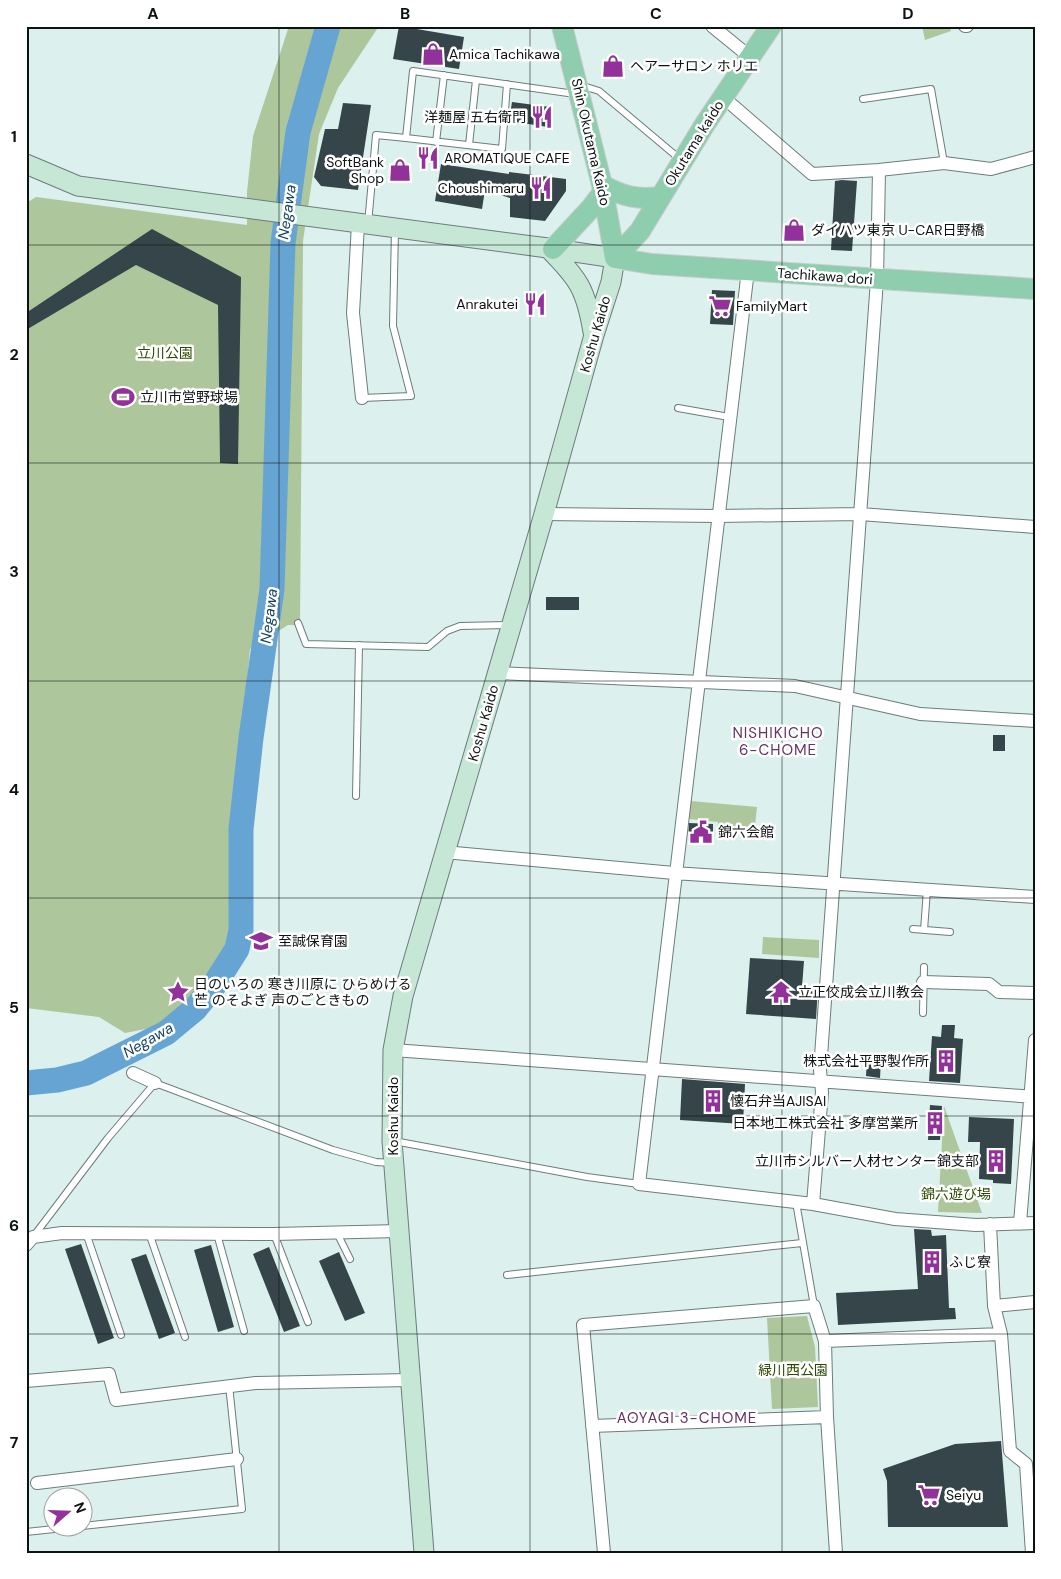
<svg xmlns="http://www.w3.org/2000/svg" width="1061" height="1579" viewBox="0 0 1061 1579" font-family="'DM Sans','Noto Sans JP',sans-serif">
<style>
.green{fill:#aec69b}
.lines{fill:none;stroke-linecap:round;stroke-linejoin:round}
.river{stroke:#66a5d3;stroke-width:25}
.building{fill:#354549}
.service-casing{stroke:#6c7d7b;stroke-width:8}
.minor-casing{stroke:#6c7d7b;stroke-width:14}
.secondary-casing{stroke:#6c7d7b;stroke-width:21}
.primary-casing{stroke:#cacbcb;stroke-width:22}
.service{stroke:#fff;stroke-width:6}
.minor{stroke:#fff;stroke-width:12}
.secondary{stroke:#c6e6d6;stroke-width:19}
.primary{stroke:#8ecdae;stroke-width:20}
.grid{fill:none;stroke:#0c1312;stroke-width:1;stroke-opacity:0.55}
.labels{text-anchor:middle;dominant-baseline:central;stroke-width:5;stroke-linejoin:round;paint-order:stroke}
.poi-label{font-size:14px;fill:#0c1312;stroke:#fff;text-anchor:start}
.street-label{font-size:14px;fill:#0c1312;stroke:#fff}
.park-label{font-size:14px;fill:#2b4901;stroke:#fff}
.water-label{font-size:15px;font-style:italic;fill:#144464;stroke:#fff}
.neighbourhood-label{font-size:15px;letter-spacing:1px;fill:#633366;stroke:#fff}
.neatline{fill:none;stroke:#0c1312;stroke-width:2}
.grid-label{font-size:16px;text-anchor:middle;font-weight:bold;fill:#0c1312}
</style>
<rect width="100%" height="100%" fill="#dcf0ed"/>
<path class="green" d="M289 26H379L338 88 319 134 303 241 300 625H288L250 649 235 817 233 924 223 959 203 988 183 1010 151 1028 125 1033 99 1017 26 1008V203L36 197 247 225V192L253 136Z
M922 26H950L951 31 925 40Z
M691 801 757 807 754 835 717 832 718 822 689 819Z
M763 937 819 940V958L762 954Z
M944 1106 982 1213 938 1212Z
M807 1316 815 1347 818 1407 772 1409 767 1318Z"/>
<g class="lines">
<path class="river" d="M26 1083 57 1080 86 1073 166 1033 195 1009 213 987 237 949 241 930V829L251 738 272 589 283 243 298 132 328 26"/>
</g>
<path class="building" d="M399 26 464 37 459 69 393 59Z
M512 102 550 107 548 127 509 121Z
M343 103 371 105 358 190 321 186 314 177 325 129H338Z
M441 164 509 174V172L566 179V191L545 221 510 217V198L485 190 482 209 435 201Z
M842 180 857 181 852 251 831 250 835 181Z
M152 229 241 277 238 464 220 463 218 305 136 265 26 330V313Z
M712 290 735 291 733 325 710 324Z
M546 597H579V610H546Z
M993 735H1005V751H993Z
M689 823 713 824V842L688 841Z
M750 958 804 961 802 987H818L816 1019 746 1014Z
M942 1025H955L954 1038 963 1039 960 1083 929 1081 932 1036 941 1037Z
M867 1059 881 1060 880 1078 866 1076Z
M682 1079 745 1084 743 1124 680 1120Z
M930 1105 942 1106 940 1140H928Z
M969 1117 1014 1119 1011 1184 993 1183V1180L979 1179 980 1142H968Z
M914 1229 931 1230 932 1236 946 1235 949 1308H955L956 1319 838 1325 836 1293 918 1289Z
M81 1244 114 1338 98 1344 65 1249Z
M211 1245 234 1327 218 1332 194 1250Z
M269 1247 300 1326 284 1332 253 1254Z
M339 1252 365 1313 345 1321 319 1261Z
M146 1254 175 1333 159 1339 131 1259Z
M1001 1441 1008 1527H888L887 1481 883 1469 955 1444Z"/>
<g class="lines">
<defs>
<path id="service" d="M580 85 599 91 681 160
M863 99 931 89 944 163
M406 138 502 149 507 84
M436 142 444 75
M469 145 476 80
M368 224 376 135 406 138 413 71 575 94
M362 398 411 396 393 326 395 229
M678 408 729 417
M298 623 306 644 428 647 447 631 460 626 508 625
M356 796 359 645
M913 929 950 932
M924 930 927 890
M923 1013 924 967
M394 1141 587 1177 639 1184
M796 1202 814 1306
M86 1233 121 1335
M149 1233 185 1337
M337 1233 350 1259
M217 1234 244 1331
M274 1234 308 1322
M33 1237 108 1138 155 1083 333 1150 376 1162 392 1163
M507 1275 802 1243
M26 1532 242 1509 229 1385"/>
<path id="minor" d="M712 26 750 57
M965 26H967
M723 97 812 174 879 170 877 280 820 1070 822 1092 813 1204
M879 170 944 163 991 169 1035 157
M358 224 353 313 362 398
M748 270C709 574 675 879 639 1184L813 1204 895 1219 976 1225 1035 1223
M544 514 718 516 860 514 1035 527
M497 673 795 686 920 714 1035 721
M444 852 674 873 1035 897
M923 982 989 984 999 992 1035 993
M393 1050 1035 1097
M133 1073 155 1083
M1020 1223 1035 1040
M26 1245 33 1237 62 1233 274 1234 399 1231
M994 1306 1035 1302
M1001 1334 1010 1451 1026 1464 1032 1553
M825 1341 1001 1334 994 1306 990 1224
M26 1381 109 1374 116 1400 256 1383 409 1380
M592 1426 827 1417
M37 1483 237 1459
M604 1553 583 1325 814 1306 825 1341 827 1417 836 1553"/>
<path id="secondary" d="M26 164 78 186 548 248 615 258 611 282 594 335 544 514 403 996 393 1050 392 1141 424 1553
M548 248C578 278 586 289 593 332"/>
<path id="primary" d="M562 26 602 185 615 258
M602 185C622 196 637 200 659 197
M553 249 591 208 604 191
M615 258 652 264 1035 289
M615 258 640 231 705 124 771 26"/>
</defs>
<use href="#service" class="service-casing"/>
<use href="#minor" class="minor-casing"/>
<use href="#secondary" class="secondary-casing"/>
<use href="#primary" class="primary-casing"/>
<use href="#service" class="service"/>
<use href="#minor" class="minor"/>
<use href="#secondary" class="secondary"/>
<use href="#primary" class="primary"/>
</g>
<path class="grid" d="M279 26V1553M530 26V1553M782 26V1553M26 245H1035M26 463H1035M26 681H1035M26 898H1035M26 1116H1035M26 1334H1035"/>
<defs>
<symbol id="shop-bare" viewBox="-9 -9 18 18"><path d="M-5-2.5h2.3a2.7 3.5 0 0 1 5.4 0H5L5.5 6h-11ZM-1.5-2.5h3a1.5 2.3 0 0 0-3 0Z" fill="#923199" stroke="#fff" stroke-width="2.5" paint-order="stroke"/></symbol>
<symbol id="restaurant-bare" viewBox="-9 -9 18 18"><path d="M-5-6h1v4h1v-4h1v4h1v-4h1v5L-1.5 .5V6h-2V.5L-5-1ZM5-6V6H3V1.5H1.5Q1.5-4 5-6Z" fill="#923199" stroke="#fff" stroke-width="2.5" paint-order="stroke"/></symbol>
<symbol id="supermarket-bare" viewBox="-9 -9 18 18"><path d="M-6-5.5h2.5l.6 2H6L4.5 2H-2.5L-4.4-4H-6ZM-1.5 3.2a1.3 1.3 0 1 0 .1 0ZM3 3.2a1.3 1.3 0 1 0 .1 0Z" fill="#923199" stroke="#fff" stroke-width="2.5" paint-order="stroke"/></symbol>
<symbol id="stadium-bare" viewBox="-9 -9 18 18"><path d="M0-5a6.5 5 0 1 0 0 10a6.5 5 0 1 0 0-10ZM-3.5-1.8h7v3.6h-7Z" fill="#923199" stroke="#fff" stroke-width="2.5" paint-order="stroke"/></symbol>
<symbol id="civic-bare" viewBox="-9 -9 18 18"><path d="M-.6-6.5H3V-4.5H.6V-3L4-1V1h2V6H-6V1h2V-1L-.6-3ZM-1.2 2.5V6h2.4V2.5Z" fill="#923199" stroke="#fff" stroke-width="2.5" paint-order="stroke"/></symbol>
<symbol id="school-bare" viewBox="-9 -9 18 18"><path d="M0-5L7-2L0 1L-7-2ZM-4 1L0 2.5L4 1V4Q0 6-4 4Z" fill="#923199" stroke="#fff" stroke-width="2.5" paint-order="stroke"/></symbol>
<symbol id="sight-bare" viewBox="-9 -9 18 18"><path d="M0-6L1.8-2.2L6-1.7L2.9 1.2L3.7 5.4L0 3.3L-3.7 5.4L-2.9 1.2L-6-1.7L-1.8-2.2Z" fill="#923199" stroke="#fff" stroke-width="2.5" paint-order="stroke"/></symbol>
<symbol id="temple-bare" viewBox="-9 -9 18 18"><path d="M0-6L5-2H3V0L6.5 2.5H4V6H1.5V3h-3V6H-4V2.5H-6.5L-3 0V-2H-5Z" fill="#923199" stroke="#fff" stroke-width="2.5" paint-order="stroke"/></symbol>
<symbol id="building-bare" viewBox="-9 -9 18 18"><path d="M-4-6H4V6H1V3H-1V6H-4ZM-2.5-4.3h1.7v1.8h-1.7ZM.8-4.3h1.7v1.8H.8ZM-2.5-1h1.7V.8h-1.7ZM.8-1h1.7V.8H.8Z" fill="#923199" stroke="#fff" stroke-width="2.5" paint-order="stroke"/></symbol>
</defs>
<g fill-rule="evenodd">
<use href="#shop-bare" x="417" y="38" width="32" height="32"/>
<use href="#shop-bare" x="597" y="50" width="32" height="32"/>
<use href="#restaurant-bare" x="526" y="101" width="32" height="32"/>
<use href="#restaurant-bare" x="412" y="142" width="32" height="32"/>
<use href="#shop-bare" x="384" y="154" width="32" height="32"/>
<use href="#restaurant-bare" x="525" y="172" width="32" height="32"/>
<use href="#shop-bare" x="778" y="214" width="32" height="32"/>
<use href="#restaurant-bare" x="519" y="288" width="32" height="32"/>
<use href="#supermarket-bare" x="704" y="290" width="32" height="32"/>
<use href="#stadium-bare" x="107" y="381" width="32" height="32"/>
<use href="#civic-bare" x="685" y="816" width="32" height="32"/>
<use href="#school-bare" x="245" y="925" width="32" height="32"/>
<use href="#sight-bare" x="162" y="976" width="32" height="32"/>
<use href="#temple-bare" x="765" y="976" width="32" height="32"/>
<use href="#building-bare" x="930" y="1045" width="32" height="32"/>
<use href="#building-bare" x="697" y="1085" width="32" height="32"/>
<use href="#building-bare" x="919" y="1107" width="32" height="32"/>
<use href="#building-bare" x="980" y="1145" width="32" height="32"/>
<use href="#building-bare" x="916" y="1246" width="32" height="32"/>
<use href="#supermarket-bare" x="913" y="1479" width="32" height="32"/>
</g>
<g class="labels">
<g class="poi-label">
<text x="449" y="54">Amica Tachikawa</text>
<text x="630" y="66">ヘアーサロン ホリエ</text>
<text x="526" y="117" text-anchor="end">洋麺屋 五右衛門</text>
<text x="444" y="158">AROMATIQUE CAFE</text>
<text x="384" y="162" text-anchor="end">SoftBank<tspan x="384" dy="16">Shop</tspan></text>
<text x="524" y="188" text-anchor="end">Choushimaru</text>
<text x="811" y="230">ダイハツ東京 U-CAR日野橋</text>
<text x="518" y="304" text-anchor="end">Anrakutei</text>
<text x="736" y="306">FamilyMart</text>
<text x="140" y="397">立川市営野球場</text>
<text x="718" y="832">錦六会館</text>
<text x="278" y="941">至誠保育園</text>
<text x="194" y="984">日のいろの 寒き川原に ひらめける<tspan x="194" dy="16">芒 のそよぎ 声のごときもの</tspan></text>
<text x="798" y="992">立正佼成会立川教会</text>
<text x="929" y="1061" text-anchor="end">株式会社平野製作所</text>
<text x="730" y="1101">懐石弁当AJISAI</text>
<text x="918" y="1123" text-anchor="end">日本地工株式会社 多摩営業所</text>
<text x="979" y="1161" text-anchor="end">立川市シルバー人材センター錦支部</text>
<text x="949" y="1262">ふじ寮</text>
<text x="946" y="1495">Seiyu</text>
</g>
<g class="street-label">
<text transform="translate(591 142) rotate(77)">Shin Okutama Kaido</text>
<text transform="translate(694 143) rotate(-58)">Okutama kaido</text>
<text transform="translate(825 276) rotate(4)">Tachikawa dori</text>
<text transform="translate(595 334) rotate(-74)">Koshu Kaido</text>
<text transform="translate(483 723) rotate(-74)">Koshu Kaido</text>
<text transform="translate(393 1116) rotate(-90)">Koshu Kaido</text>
</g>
<g class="park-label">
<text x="165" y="353">立川公園</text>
<text x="956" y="1194">錦六遊び場</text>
<text x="793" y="1370">緑川西公園</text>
</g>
<g class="water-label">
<text transform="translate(287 212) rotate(-82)">Negawa</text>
<text transform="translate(269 616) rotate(-83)">Negawa</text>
<text transform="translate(148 1040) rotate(-30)">Negawa</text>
</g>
<g class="neighbourhood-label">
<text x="778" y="733">NISHIKICHO<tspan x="778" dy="17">6-CHOME</tspan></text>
<text x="687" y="1418">AOYAGI 3-CHOME</text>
</g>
</g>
<rect width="1061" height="1579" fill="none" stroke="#ffffff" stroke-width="55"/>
<g transform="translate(68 1512) rotate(70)"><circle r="24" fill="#ffffff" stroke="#9ea1a0"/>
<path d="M0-4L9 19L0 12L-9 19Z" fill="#923199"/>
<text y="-8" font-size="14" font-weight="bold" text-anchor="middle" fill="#0c1312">N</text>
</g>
<rect x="28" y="28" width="1006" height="1524" class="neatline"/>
<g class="grid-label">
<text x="153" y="19">A</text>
<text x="405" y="19">B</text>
<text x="656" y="19">C</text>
<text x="908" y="19">D</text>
<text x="14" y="142">1</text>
<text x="14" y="360">2</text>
<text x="14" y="577">3</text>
<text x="14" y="795">4</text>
<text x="14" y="1013">5</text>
<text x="14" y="1231">6</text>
<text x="14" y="1448">7</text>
</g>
</svg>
